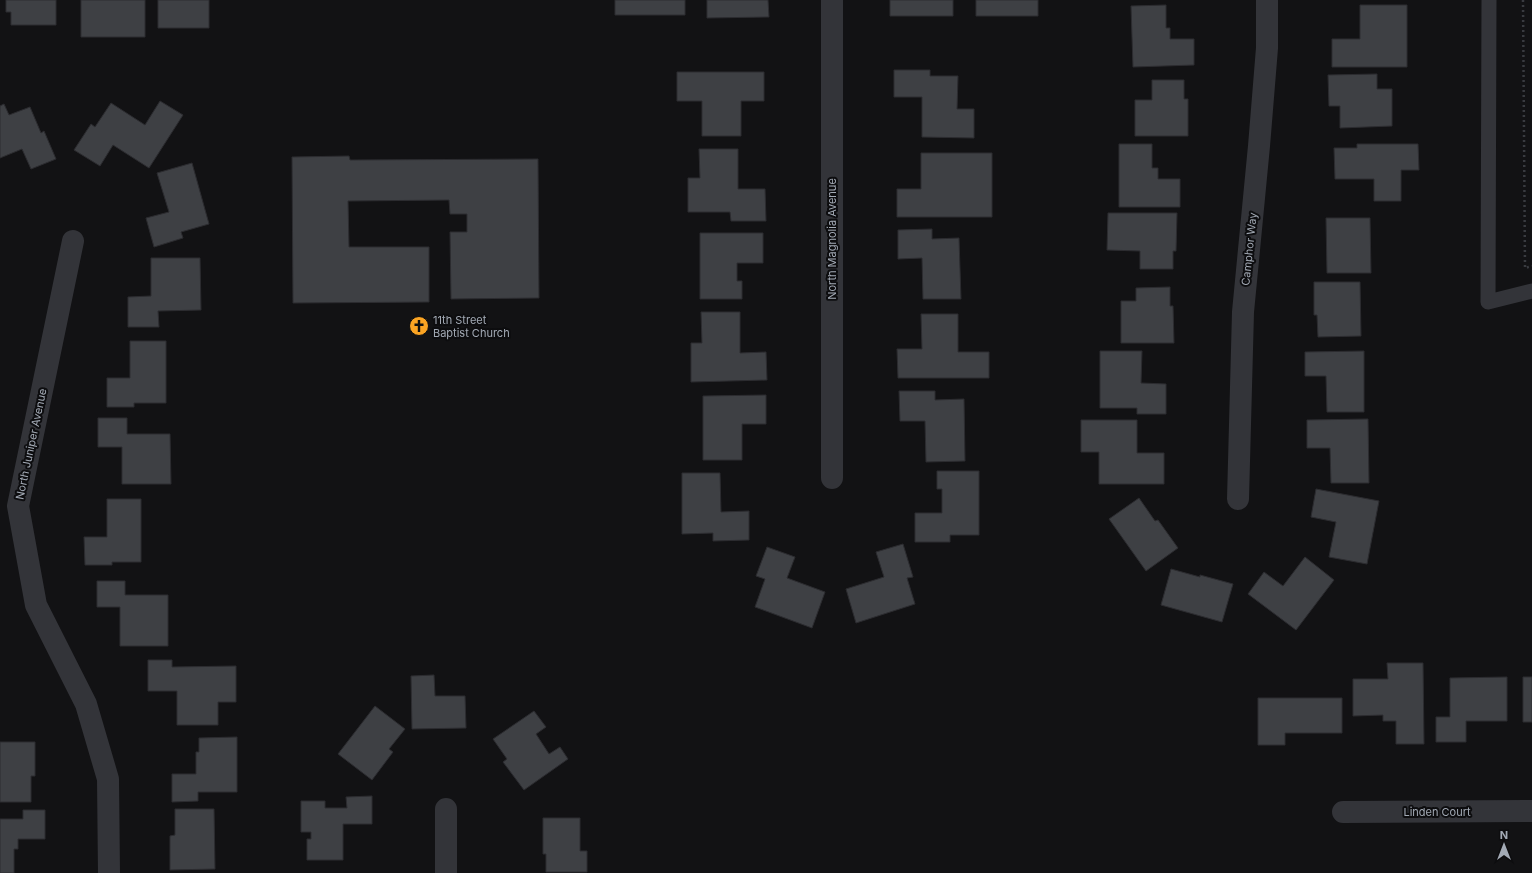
<svg xmlns="http://www.w3.org/2000/svg" width="1532" height="873" viewBox="0 0 1532 873" font-family="Inter,sans-serif">
<style>
.building{fill:#3e4044;stroke:#2c2c30}
.lines{fill:none;stroke-linecap:round;stroke-linejoin:round}
.path{stroke:#393b40;stroke-width:2.5;stroke-dasharray:2 3;stroke-linecap:butt}
.service{stroke:#333439;stroke-width:15}
.minor{stroke:#333439;stroke-width:22}
.labels{text-anchor:middle;dominant-baseline:central;stroke-width:4;stroke-linejoin:round;paint-order:stroke}
.street-label{font-size:11px;fill:#a3aab5;stroke:#0d0d0f}
.poi-label{font-size:11px;fill:#a3aab5;stroke:#0d0d0f;text-anchor:start}
</style>
<rect width="100%" height="100%" fill="#121214"/>
<path class="building" d="M6 0H56V25H11V12H6Z
M81 0H145V37H81Z
M158 0H209V28H158Z
M615 0H685V15H615Z
M707 0H768L769 17 707 18Z
M890 0H953V16H890Z
M976 0H1038V16H976Z
M1166 5V28H1170V39H1194V65L1133 67 1131 6Z
M1360 5H1407V67H1332V39H1360Z
M894 70H930V76H958L957 109H974V138L922 137V97H894Z
M677 72H764V101H741V136H702V101H677Z
M1377 74V89H1392V126L1340 128V106H1329L1328 75Z
M1152 80H1184V99H1188V136H1135V100H1152Z
M160 101 183 115 149 168 113 145 100 166 74 150 91 124 95 127 111 103 145 125Z
M4 104 9 115 30 107 41 133 44 131 56 159 31 169 22 149 0 158V106Z
M1119 144H1152V168H1158V179H1180V207H1119Z
M1357 144H1418L1419 170H1401V201H1374V179H1335L1334 148H1357Z
M699 149H738V189H765L766 221H731L730 212H688V178H700Z
M921 153H992V217H897V189H921Z
M349 156 350 160 538 159 539 298 451 299 450 232H467V214H450L449 200 348 201 349 247H429V302L293 303 292 157Z
M192 163 209 224 181 232 183 238 154 247 146 218 169 212 157 173Z
M1108 213H1177L1176 251H1173V269H1140V251L1107 250Z
M1326 218H1370L1371 273H1327Z
M932 229V239L959 238 961 299H923L922 258 898 259V230Z
M700 233H763V263H737V281H742V299H700Z
M151 258H200L201 310 158 311 159 327H128V297L151 296Z
M1314 282H1360L1361 336 1318 337 1317 315H1314Z
M1170 287V306H1173L1174 343H1121V301H1136V288Z
M701 312H740V353L766 352 767 380 691 382V343H702Z
M921 314H958V352H989V378H898L897 349H922Z
M130 341H166V403H134V407H107V378H130Z
M1100 351H1142L1141 383 1166 384V414H1137V408H1100Z
M1364 351V412H1327L1326 376H1305V352Z
M899 391H935V400L964 399 965 461 926 462 925 421H900Z
M766 395V424H742V460H703V396Z
M98 418H127V434H170L171 484H122V447H98Z
M1368 419 1369 483H1331L1330 448H1307V420Z
M1081 420H1137V453H1164V484H1099V452H1081Z
M937 471H979V535H950V542H915V513H942V489H937Z
M682 473H720L721 512 749 511V540L713 541V533L682 534Z
M1316 489 1379 501 1367 564 1329 557 1336 522 1311 517Z
M1139 498 1155 521 1158 520 1178 548 1146 571 1109 519Z
M107 499H141V562H112V565H85L84 537H107Z
M903 544 913 577 907 578 915 604 856 623 846 589 884 577 876 552Z
M767 547 795 557 787 578 825 592 812 628 755 607 765 579 756 576Z
M1305 557 1334 580 1296 630 1248 594 1264 572 1283 586Z
M1171 569 1200 577V575L1233 584 1222 622 1161 605Z
M97 581H125V595H168V646H120V607H97Z
M148 660H172V667L236 666V702H218V725H177V691H148Z
M1387 663H1423L1424 744H1396V721H1383V715L1353 716V679H1388Z
M434 675 435 696H465L466 728 412 729 411 676Z
M1507 677V721H1466V742H1436V717H1450V678Z
M1523 677H1532V722H1523Z
M1258 698H1342V733H1285V745H1258Z
M375 706 405 729 389 749 393 752 372 780 338 754Z
M534 711 546 727 536 734 549 754 560 747 568 759 524 790 503 762 507 759 493 739Z
M237 737V792H198V801L172 802V774H196V752H199V738Z
M0 742H35V776H31V802H0Z
M372 796V824H343V860H307V839H311V832H301V801H325V808H347L346 797Z
M175 809H214L215 869 170 870V836L175 835Z
M23 810H45V839H18V849H14V873H0V819H23Z
M543 818H580V851H587V872H546V854H543Z"/>
<g class="lines">
<path class="path" d="M1523 0 1525 268 1532 266"/>
<path class="service" d="M1489 0 1488 302 1532 291"/>
<path class="minor" d="M73 241 18 506 36 605 86 704 108 779 109 873
M832 478V0
M1238 499 1243 312 1259 146 1267 48V0
M446 809V873
M1343 812 1532 811"/>
</g>
<defs>
<symbol id="church-disc" viewBox="-11 -11 22 22"><circle r="9.5" fill="#fba423" stroke="#0d0d0f"/><path d="M-1.2-6h2.4v3.5h3.3v2.4h-3.3V6h-2.4V-.1h-3.3v-2.4h3.3Z" fill="#111"/></symbol>
</defs>
<g fill-rule="evenodd">
<use href="#church-disc" x="408" y="315" width="22" height="22"/>
</g>
<g class="labels">
<g class="street-label">
<text transform="translate(832 239) rotate(-90)">North Magnolia Avenue</text>
<text transform="translate(1249 249) rotate(-84)">Camphor Way</text>
<text transform="translate(31 444) rotate(-78)">North Juniper Avenue</text>
<text x="1437" y="812">Linden Court</text>
</g>
<g class="poi-label">
<text x="433" y="320">11th Street<tspan x="433" dy="13">Baptist Church</tspan></text>
</g>
</g>
<g transform="translate(1504 845)" stroke="#0d0d0f" stroke-width="3" paint-order="stroke">
<path d="M0-3L7 15L0 10L-7 15Z" fill="#a3aab5"/>
<text y="-6" font-size="11" font-weight="bold" text-anchor="middle" fill="#a3aab5">N</text>
</g>
</svg>
